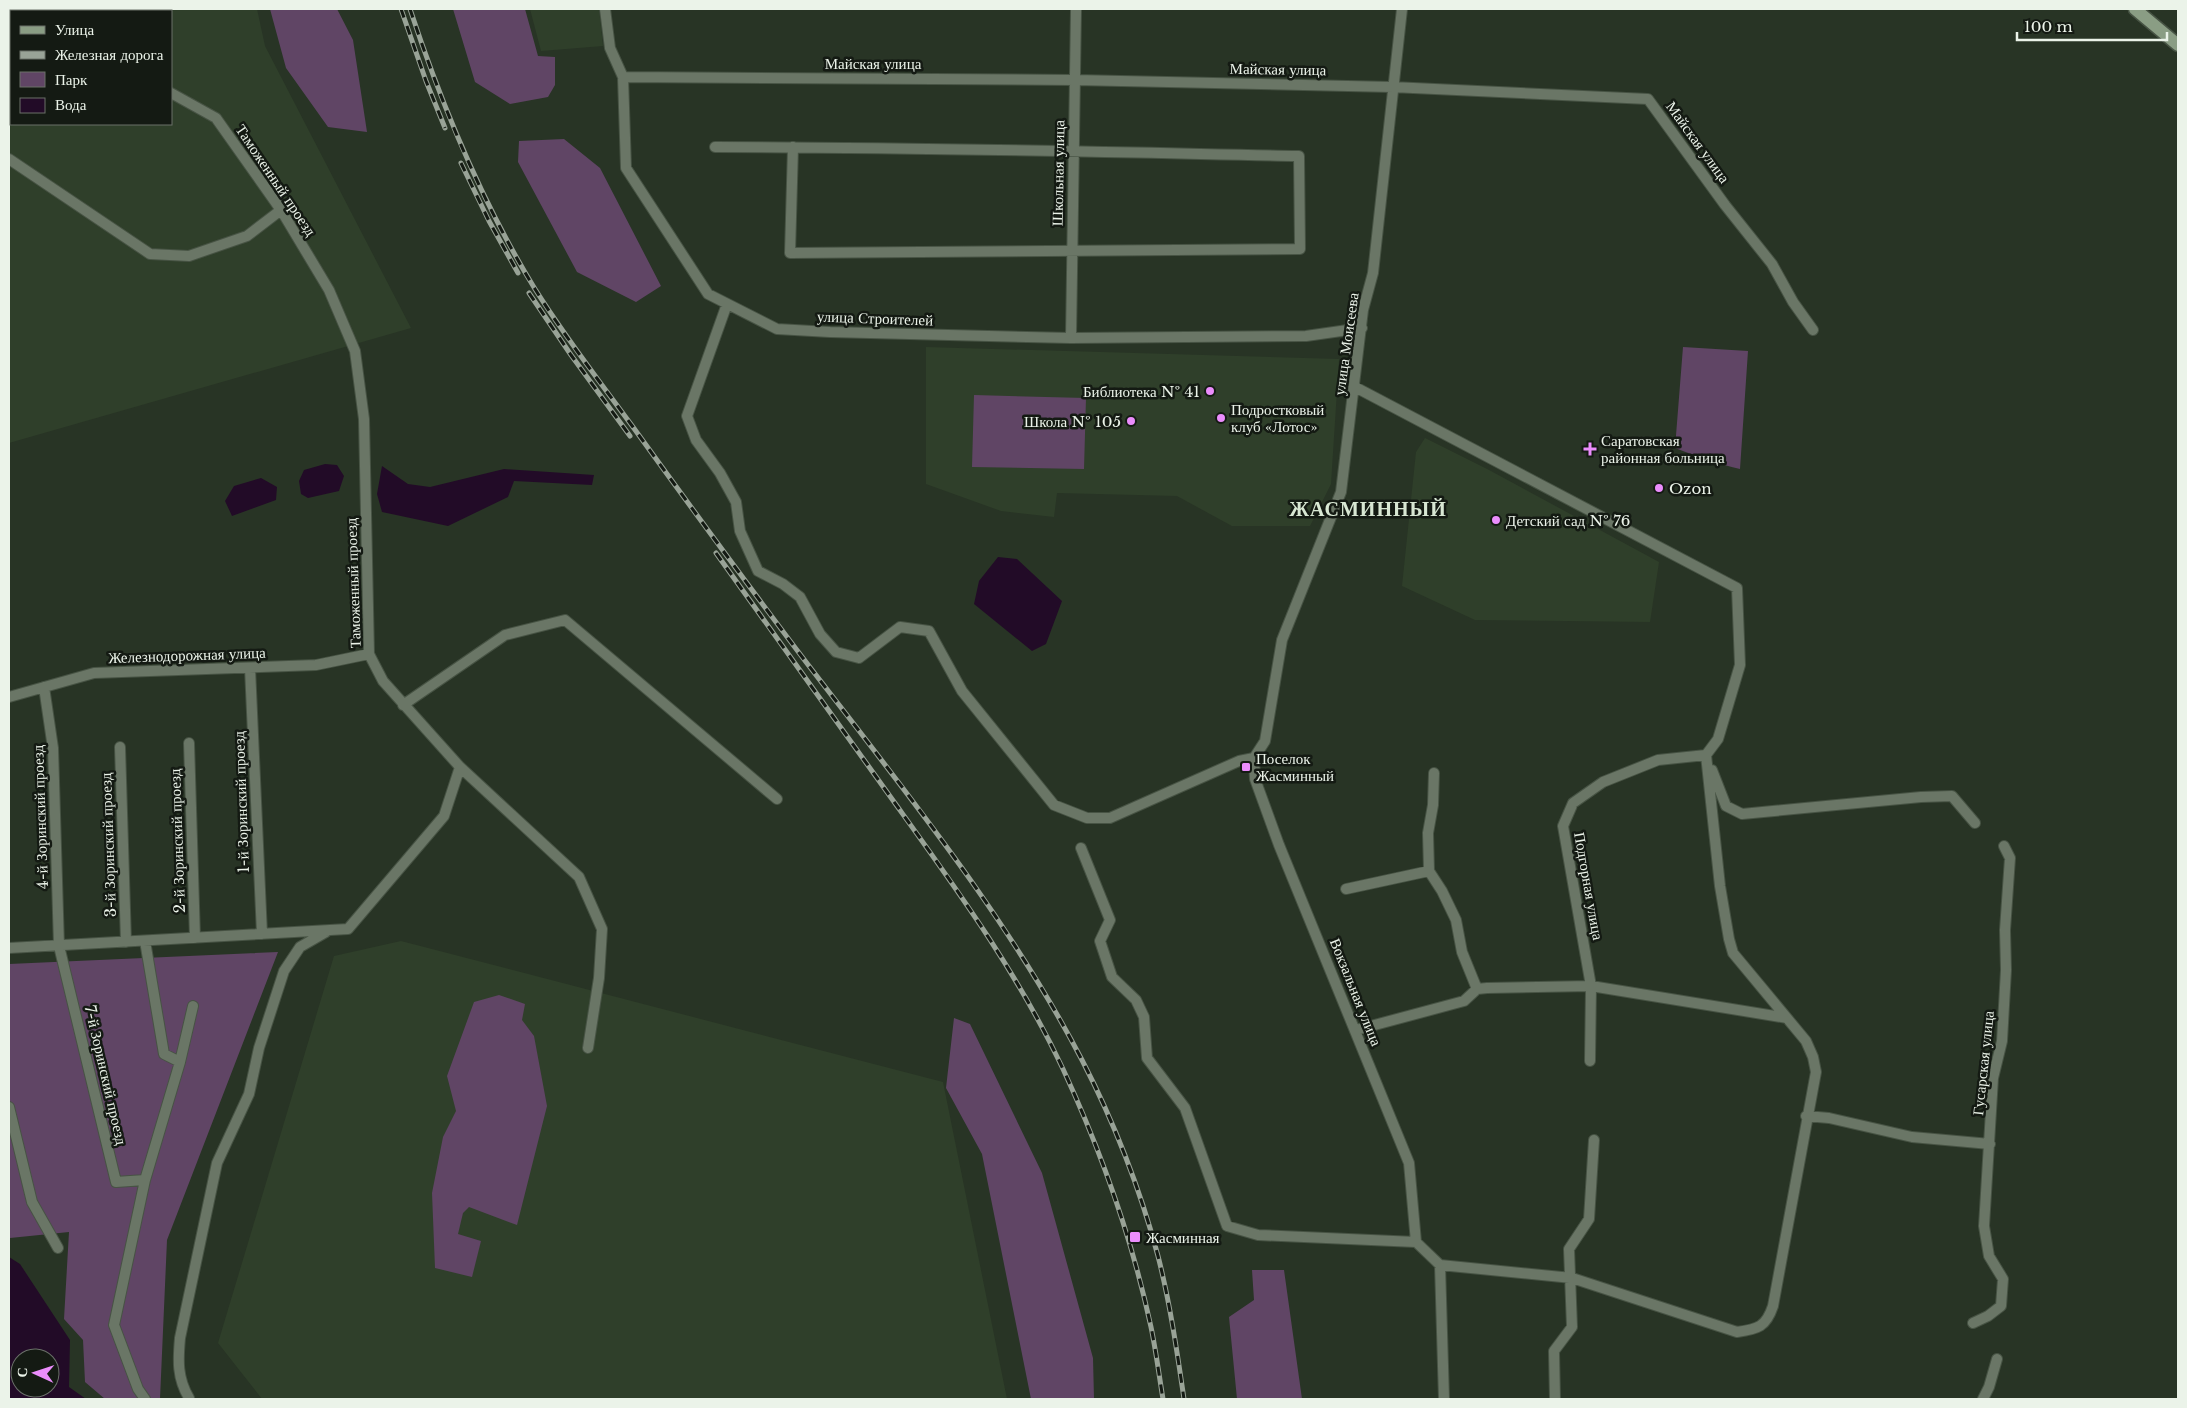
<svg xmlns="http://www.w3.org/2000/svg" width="2187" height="1408" viewBox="0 0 2187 1408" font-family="'Libre Baskerville',serif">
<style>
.built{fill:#2f3f2a;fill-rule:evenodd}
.green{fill:#604565}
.water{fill:#220b27;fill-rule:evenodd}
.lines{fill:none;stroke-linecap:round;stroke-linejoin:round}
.minor-casing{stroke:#475344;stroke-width:12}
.secondary-casing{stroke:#475344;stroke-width:15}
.minor{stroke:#6a7666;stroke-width:10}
.secondary{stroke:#8a9d84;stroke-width:12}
.rail-casing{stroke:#99a397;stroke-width:5}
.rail{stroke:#141a13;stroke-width:3;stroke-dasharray:9;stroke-linecap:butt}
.poi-dot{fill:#eb8dfc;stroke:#141a13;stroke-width:2}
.labels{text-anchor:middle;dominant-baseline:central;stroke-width:5;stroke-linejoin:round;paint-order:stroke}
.street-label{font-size:15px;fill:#ebf3e9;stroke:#141a13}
.poi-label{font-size:15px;fill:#ebf3e9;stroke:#141a13;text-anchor:start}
.district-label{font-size:20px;font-weight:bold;letter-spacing:1px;fill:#d8e7d3;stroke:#141a13}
</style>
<rect width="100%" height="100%" fill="#283425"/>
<path class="built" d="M9 9H257L265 46 411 328 9 443ZM11 11H171V124H11Z
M530 9H599L603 46 541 51Z
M926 347 1339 359 1331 484 1310 526H1232L1177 496 1057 493 1054 517 1001 511 926 484Z
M1425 438 1489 470 1659 562 1650 622 1475 620 1402 586 1416 452Z
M401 941 943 1082 1007 1399H262L218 1343 334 956Z"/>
<path class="green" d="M270 9H337L353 40 367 132 328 127 286 68Z
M453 9H525L538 56 555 57V85L548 97 510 104 475 82Z
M564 139 600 168 661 286 636 302 577 272 518 162 519 141Z
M1683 347 1748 351 1740 469C1718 464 1696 456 1675 448Z
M974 395 1086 398 1084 469 972 467Z
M278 952 167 1240 160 1399H105L85 1382 83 1340 64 1319 69 1232 10 1238 9 1236V964Z
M499 995 525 1004 522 1020 534 1036 547 1106 517 1225 469 1207 463 1213 458 1234 481 1241 472 1277 435 1268 432 1193 443 1137 456 1111 447 1076 474 1002Z
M954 1018 970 1024 1042 1173 1093 1358 1094 1399H1031L982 1154 946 1088Z
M1252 1270H1284L1302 1399H1237L1229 1317 1254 1300Z"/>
<path class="water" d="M325 464 337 465 344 476 339 491 308 498 301 494 299 481 304 470Z
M382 466 408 484 430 487 504 469 594 475 592 485 514 481 508 497 448 526 382 512 377 494Z
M261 478 277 487 276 500 232 516 225 501 234 486Z
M998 557 1017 559 1062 601 1046 644 1032 651 974 604 979 581Z
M9 1257 20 1264 70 1340 69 1387 86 1399H9ZM20 1358H50V1388H20Z"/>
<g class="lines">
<defs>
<path id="minor" d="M19 9 23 11
M605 9 610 48 623 77 626 168 708 294 777 329 830 332 1071 338 1306 336 1362 328
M623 77 1075 80 1392 87 1648 99 1725 205 1772 264 1793 302 1813 330
M171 93 216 118 281 210 329 290 355 351 364 419 369 654 383 681 460 767 579 877 602 929 599 978 588 1048
M715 147C910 147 1104 152 1299 156L1300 249 790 253 793 147
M9 159 150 254 189 256 247 236 281 210
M727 304 687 416 696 440 720 473 736 502 740 531 758 571 783 584 800 597 820 634 836 652 859 658 900 627 929 631 962 691 1054 805 1087 818H1110L1239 761 1254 758
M1071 338 1076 9
M250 668 262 934
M44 687 53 748 59 946 116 1182 145 1180
M9 697 94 673 316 665 369 654
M403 705 505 635 565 620 777 799
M189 743 195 938
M120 747 126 942
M1254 758 1265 741 1282 640 1341 492 1363 310 1373 273 1402 9
M1254 758 1255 779 1279 845 1409 1163 1416 1242
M1712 770 1726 806 1742 814 1921 797 1952 796 1975 823
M1434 773 1433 805 1428 833 1429 871 1442 891 1456 920 1462 952 1477 989
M1081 848 1110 920 1100 941 1112 977 1136 1000 1144 1017 1147 1058 1185 1108 1227 1226 1258 1235 1416 1242 1440 1265 1572 1278 1737 1332C1758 1329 1766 1327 1773 1306L1816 1072 1813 1057 1806 1041 1733 953 1729 939 1720 886 1706 755 1718 739 1740 665 1737 588 1355 387
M1346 889 1429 871
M145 941 164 1054 180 1062
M9 948 348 929 444 816 460 767
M1356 1030 1464 1001 1477 989 1487 988 1591 986 1787 1018
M1590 1061 1591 986 1563 826 1573 803 1603 782 1658 760 1706 755
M9 1107 32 1202 58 1248
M1806 1116 1829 1118 1912 1137 1990 1144
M1440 1265 1444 1399
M1973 1323 1988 1316 2001 1306 2003 1279 1989 1256 1984 1226 1993 1078 2002 1041 2006 970 2005 930 2010 858 2004 846
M189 1398C177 1378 178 1360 180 1338L217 1163 249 1094 259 1048 284 971 300 947 326 932
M145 1399 138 1389 114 1325 145 1180 180 1062 193 1006
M1555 1399 1554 1351 1572 1327 1569 1249 1589 1219 1594 1140
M1983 1399 1989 1387 1997 1359"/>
<path id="secondary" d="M2135 9 2178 45"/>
</defs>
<use href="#minor" class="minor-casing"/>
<use href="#secondary" class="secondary-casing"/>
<use href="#minor" class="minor"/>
<use href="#secondary" class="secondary"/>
<defs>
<path id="rail" d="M401 9 426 81 445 128
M410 9C442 106 481 201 535 289 565 337 600 382 633 427 690 506 747 584 806 662 904 790 1007 916 1082 1060 1114 1122 1140 1189 1158 1256 1170 1303 1177 1351 1184 1399
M461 163 489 221 518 273
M529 293 571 355 630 436
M716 553C776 637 837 722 897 806 958 891 1019 975 1063 1069 1101 1151 1132 1239 1151 1327 1156 1351 1159 1375 1163 1399"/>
</defs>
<use href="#rail" class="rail-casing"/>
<use href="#rail" class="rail"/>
</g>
<g class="poi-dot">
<circle cx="1210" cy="391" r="5"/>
<circle cx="1221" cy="418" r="5"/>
<circle cx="1131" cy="421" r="5"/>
<path d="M1587.5 441.5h5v5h5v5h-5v5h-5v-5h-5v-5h5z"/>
<circle cx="1659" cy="488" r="5"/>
<circle cx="1496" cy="520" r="5"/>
<rect x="1241" y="762" width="10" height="10" rx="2.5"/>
<rect x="1129" y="1231" width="12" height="12" rx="2.5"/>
</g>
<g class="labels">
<g class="street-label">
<text x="873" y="63">Майская улица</text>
<text transform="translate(1278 69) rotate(1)">Майская улица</text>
<text transform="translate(1698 142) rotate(54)">Майская улица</text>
<text transform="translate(1058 173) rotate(-89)">Школьная улица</text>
<text transform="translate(276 180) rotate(56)">Таможенный проезд</text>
<text transform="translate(875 318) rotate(2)">улица Строителей</text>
<text transform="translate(1346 344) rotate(-82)">улица Моисеева</text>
<text transform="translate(353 583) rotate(-92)">Таможенный проезд</text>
<text transform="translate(187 655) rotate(-2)">Железнодорожная улица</text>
<text transform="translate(241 802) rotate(-92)">1-й Зоринский проезд</text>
<text transform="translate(40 817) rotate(-92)">4-й Зоринский проезд</text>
<text transform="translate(177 841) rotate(-92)">2-й Зоринский проезд</text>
<text transform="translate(108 845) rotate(-92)">3-й Зоринский проезд</text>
<text transform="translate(1589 886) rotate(80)">Подгорная улица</text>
<text transform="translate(1356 992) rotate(68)">Вокзальная улица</text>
<text transform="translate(1983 1063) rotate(-84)">Гусарская улица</text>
<text transform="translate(106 1075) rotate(77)">7-й Зоринский проезд</text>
</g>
<g class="poi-label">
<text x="1200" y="391" text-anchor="end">Библиотека № 41</text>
<text x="1231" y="409">Подростковый<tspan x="1231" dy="17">клуб «Лотос»</tspan></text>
<text x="1121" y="421" text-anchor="end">Школа № 105</text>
<text x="1601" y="440">Саратовская<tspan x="1601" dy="17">районная больница</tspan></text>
<text x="1669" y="488">Ozon</text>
<text x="1506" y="520">Детский сад № 76</text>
<text x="1256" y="758">Поселок<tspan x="1256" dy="17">Жасминный</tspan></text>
<text x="1146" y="1237">Жасминная</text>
</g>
<g class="district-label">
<text x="1368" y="509">ЖАСМИННЫЙ</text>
</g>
</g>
<rect width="2187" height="1408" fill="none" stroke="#ebf3e9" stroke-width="20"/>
<rect x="10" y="10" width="162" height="115" fill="#141a13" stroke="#6a7169"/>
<rect x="20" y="26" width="25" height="8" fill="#8a9d84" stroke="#6a7169"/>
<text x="55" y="35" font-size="15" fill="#ebf3e9">Улица</text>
<rect x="20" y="51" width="25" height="8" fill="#99a397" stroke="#6a7169"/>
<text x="55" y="60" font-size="15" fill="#ebf3e9">Железная дорога</text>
<rect x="20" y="72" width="25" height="15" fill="#604565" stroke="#6a7169"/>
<text x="55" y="85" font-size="15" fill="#ebf3e9">Парк</text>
<rect x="20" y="98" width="25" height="15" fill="#220b27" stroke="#6a7169"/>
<text x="55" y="110" font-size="15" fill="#ebf3e9">Вода</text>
<g transform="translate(35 1373) rotate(273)"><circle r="24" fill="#141a13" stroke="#6a7169"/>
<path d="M0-4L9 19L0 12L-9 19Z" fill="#eb8dfc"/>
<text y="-8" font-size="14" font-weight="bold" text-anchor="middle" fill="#ebf3e9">С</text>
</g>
<path d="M2017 32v8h150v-8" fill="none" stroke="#ebf3e9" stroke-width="2.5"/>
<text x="2024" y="32" font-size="15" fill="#ebf3e9" stroke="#141a13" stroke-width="4" paint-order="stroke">100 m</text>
</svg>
